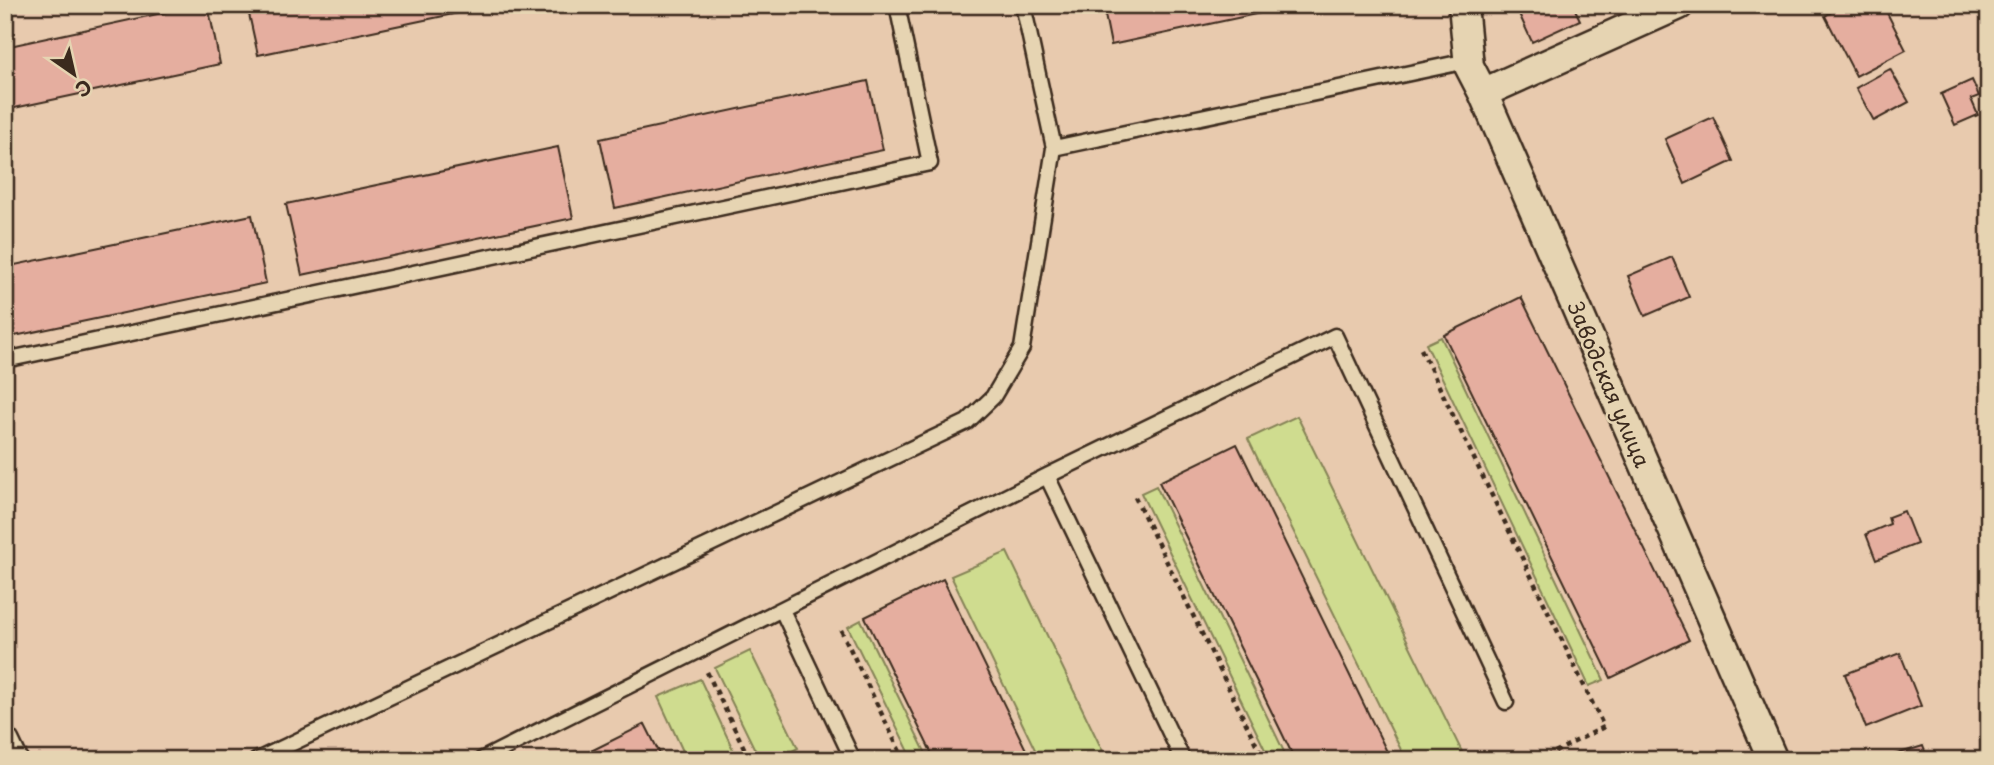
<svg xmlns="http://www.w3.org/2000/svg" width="1994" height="765" viewBox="0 0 1994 765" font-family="'Playpen Sans',sans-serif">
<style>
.green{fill:#cfdc8f;stroke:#858356;stroke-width:2}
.building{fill:#e5ae9f;stroke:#3b2a1e;stroke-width:2}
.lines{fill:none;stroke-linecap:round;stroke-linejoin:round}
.service-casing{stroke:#3b2a1e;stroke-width:19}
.minor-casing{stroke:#3b2a1e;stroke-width:33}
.path{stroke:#3b2a1e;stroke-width:4.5;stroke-dasharray:5 5;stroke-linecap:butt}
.service{stroke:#e6d4b2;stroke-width:14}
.minor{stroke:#e6d4b2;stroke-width:28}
.labels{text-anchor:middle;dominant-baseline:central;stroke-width:5;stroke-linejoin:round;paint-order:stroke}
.street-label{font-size:21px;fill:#3b2a1e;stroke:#e6d4b2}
</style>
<rect width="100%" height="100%" fill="#e8caae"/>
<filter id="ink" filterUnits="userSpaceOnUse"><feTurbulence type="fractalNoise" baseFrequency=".0143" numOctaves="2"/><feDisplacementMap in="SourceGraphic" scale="14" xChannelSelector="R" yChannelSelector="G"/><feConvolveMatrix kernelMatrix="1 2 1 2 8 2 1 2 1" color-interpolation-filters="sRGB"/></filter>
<g filter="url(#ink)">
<path class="green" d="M1441 337 1604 680 1589 686 1426 344Z
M1297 416 1465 758 1461 760H1406L1248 439Z
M1156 486 1288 760H1270L1141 493Z
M1007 552 1107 760H1040L951 576Z
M861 620 929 760H913L848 627Z
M750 651 798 748 775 760H760L715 668Z
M700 679 738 760H687L658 697Z"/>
<path class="building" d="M199 5H208L220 64 5 110V47Z
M247 5H496L258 55Z
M1103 5H1269L1270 11 1111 45Z
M1269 5H1295L1270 11Z
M1515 5H1573L1580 20 1532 42Z
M1844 5H1883L1906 50 1856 76 1825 16Z
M1890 69 1909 102 1874 121 1856 88Z
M1972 80 1979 96 1971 99 1978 115 1955 125 1941 94Z
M868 81 883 150 615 208 600 139Z
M1713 117 1733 161 1685 184 1665 139Z
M558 147 573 218 302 275 286 204Z
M252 215 266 283 5 338V267Z
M1672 257 1689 297 1645 316 1628 276Z
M1521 297 1689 640 1611 678 1444 335Z
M1237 444 1391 760H1295L1279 727 1159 482Z
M1904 511 1917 544 1876 560 1866 534 1890 524 1888 517Z
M943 579 1031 760H935L865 617Z
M1900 653 1921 706 1866 728 1845 674Z
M645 724 663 760H573Z
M1923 746 1928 760H1877Z"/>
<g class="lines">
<defs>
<path id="service" d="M1054 148 1453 64
M5 360 930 163 897 5
M1047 476 1183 760
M782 610 853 760
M257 760 967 422 993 397 1022 348 1054 148 1023 5
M481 760 1047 476 1335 336 1506 702"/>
<path id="minor" d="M1463 5 1469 66 1483 93 1773 760
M1483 93 1679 5
M5 743 13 760"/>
</defs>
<use href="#service" class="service-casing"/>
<use href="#minor" class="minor-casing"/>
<path class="path" d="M1421 349 1604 727 1539 760
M1135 497 1264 760
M841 630 904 760
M707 672 750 760"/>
<use href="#service" class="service"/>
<use href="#minor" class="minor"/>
</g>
</g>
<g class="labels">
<g class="street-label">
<text transform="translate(1610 384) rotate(67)">Заводская улица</text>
</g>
</g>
<rect width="1994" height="765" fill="none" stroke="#e6d4b2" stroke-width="28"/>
<rect x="14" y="14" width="1966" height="737" fill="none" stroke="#3b2a1e" stroke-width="2.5" filter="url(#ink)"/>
<g transform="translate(74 74) rotate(146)" stroke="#e6d4b2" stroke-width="5" paint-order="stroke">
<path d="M0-5L12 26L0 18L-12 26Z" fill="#3b2a1e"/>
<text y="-10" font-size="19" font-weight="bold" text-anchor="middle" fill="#3b2a1e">С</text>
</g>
</svg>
